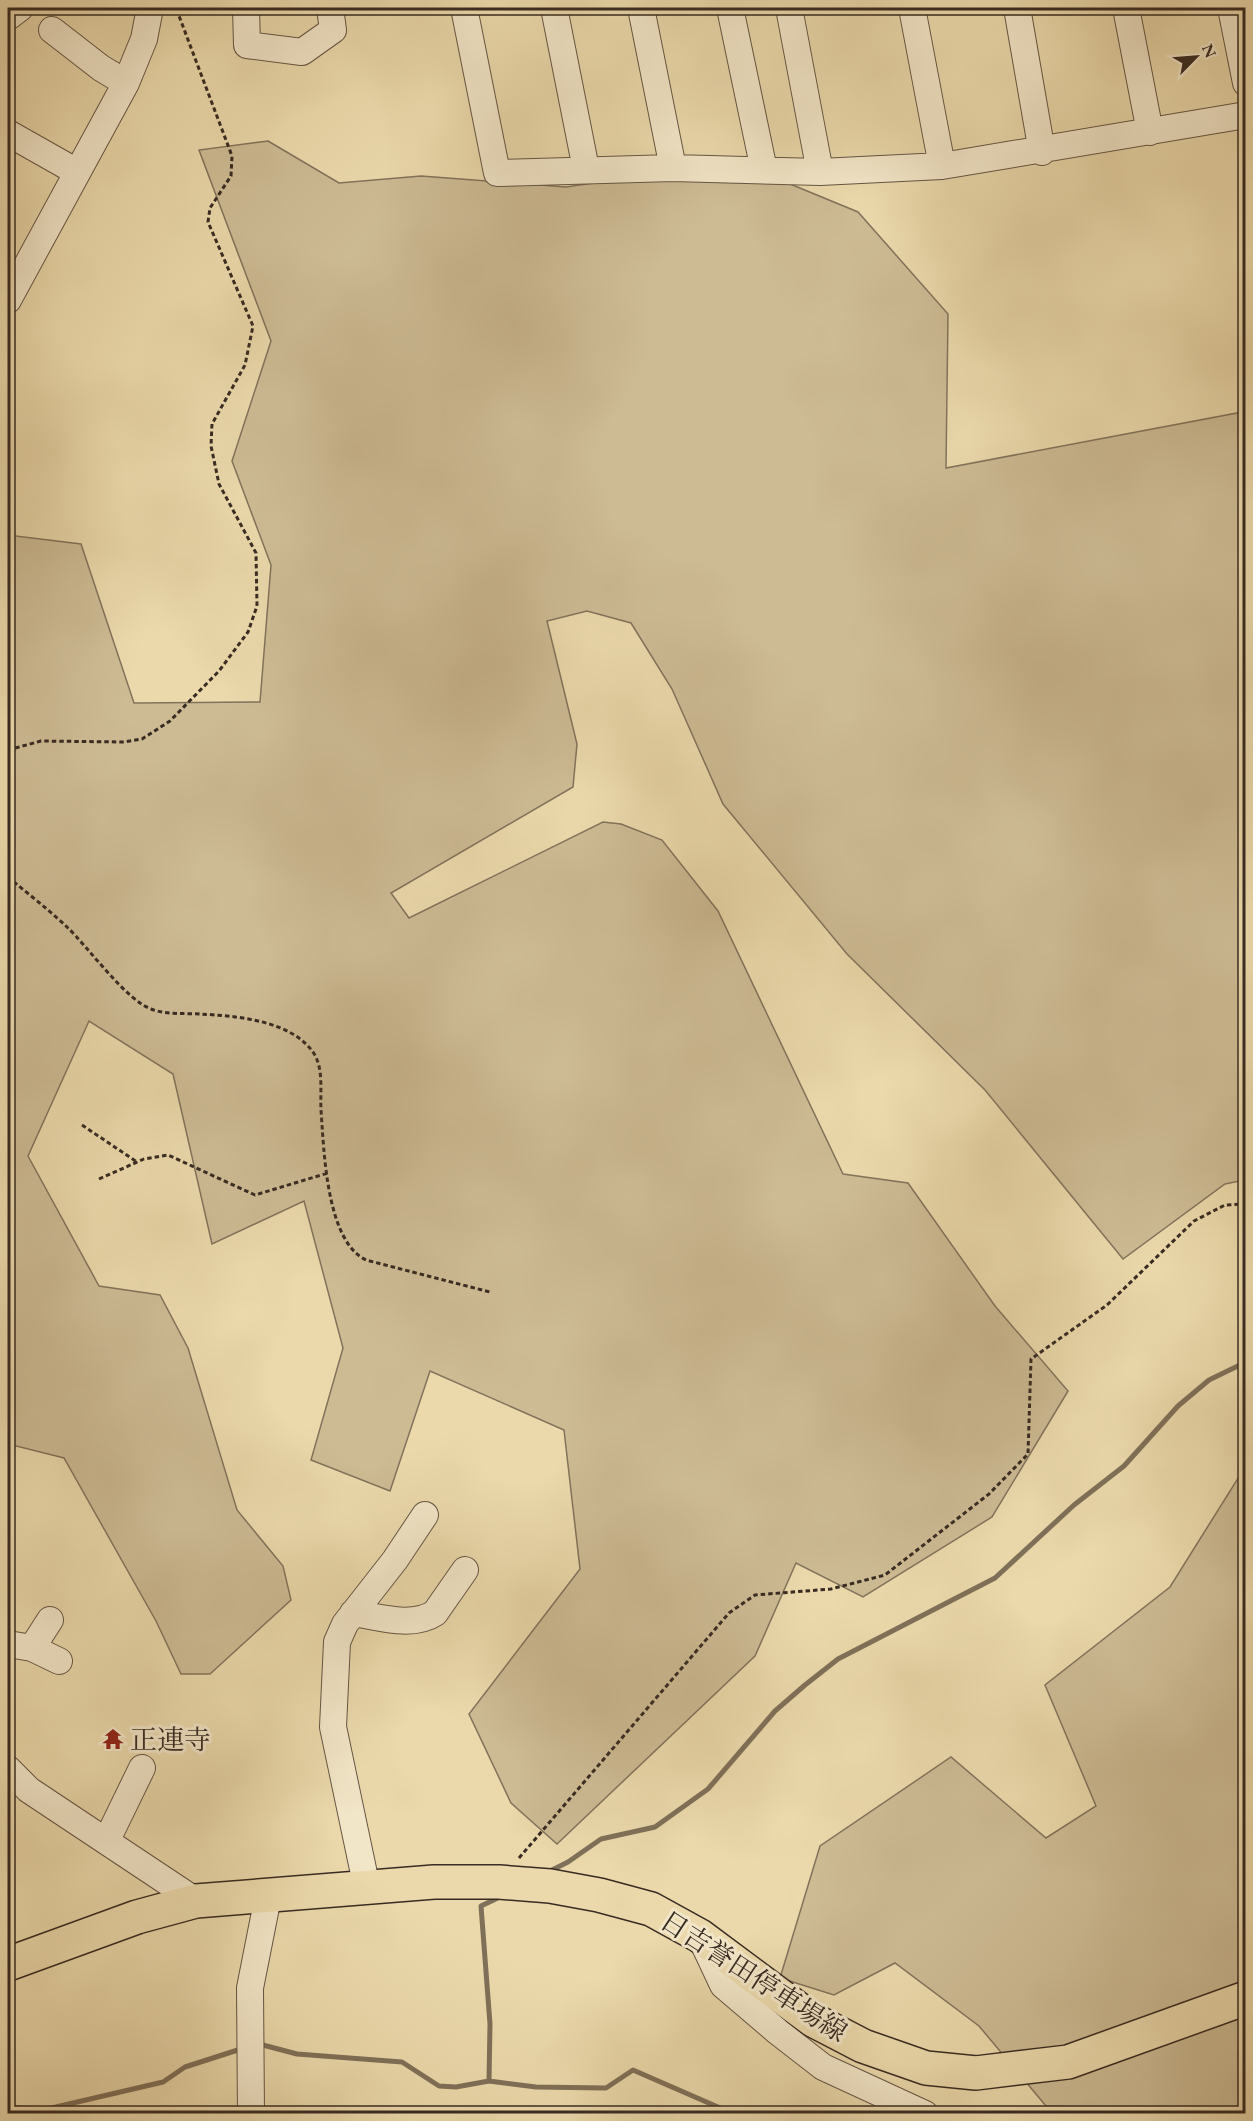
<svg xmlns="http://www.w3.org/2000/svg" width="1253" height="2121" viewBox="0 0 1253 2121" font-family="'EB Garamond','Noto Serif JP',serif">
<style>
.green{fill:#cdbb94;stroke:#82735c;stroke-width:1.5}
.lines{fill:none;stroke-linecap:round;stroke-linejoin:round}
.stream{stroke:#7f7059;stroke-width:5}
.minor-casing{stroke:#655645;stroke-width:28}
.major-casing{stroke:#382b23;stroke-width:36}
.path{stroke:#382b23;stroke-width:3;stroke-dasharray:4.5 3;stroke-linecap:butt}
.minor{stroke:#f2e6c8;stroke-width:26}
.major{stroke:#ebd9ab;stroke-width:33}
.labels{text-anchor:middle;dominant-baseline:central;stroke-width:6;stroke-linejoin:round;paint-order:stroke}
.poi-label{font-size:27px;fill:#382b23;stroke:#f2e6c8;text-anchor:start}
.street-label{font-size:27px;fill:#382b23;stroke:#f2e6c8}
</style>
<rect width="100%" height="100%" fill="#ebd9ab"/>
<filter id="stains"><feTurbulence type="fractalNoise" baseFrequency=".00333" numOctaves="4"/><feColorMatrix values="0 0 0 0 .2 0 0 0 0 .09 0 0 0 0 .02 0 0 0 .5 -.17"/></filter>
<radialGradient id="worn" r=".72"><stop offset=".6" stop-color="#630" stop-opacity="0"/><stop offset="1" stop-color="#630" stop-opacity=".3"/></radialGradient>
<path class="green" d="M268 141 339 183 421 176 566 187 737 162 858 212 948 314 946 468 1242 412 1245 394V1180L1225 1184 1123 1259 985 1090 847 954 723 804 672 689 631 623 587 611 547 621 577 744 573 787 391 893 409 918 603 822 621 824 662 840 718 911 843 1174 908 1183 995 1306 1068 1391 992 1517 863 1597 796 1563 755 1656 557 1844 511 1803 469 1714 580 1569 564 1430 430 1371 390 1491 311 1460 343 1348 304 1201 212 1244 173 1074 89 1021 28 1156 99 1286 160 1295 188 1348 237 1510 283 1566 291 1600 210 1674H181L156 1621 64 1458 8 1444V535L81 544 134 703 260 702 271 565 232 461 271 341 199 150Z
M1245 1467V2108L1240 2113 1046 2106 979 2026 895 1963 834 1995 780 1978 820 1846 951 1757 1046 1838 1096 1806 1045 1685 1170 1587Z"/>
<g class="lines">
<path class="stream" d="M548 1872 568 1862 601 1839 655 1827 708 1789 775 1711 805 1685 838 1659 995 1578 1074 1505 1124 1466 1178 1406 1209 1380 1246 1362
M259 2044 297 2054 402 2062 439 2086 456 2087 489 2081 536 2087 606 2088 633 2070 734 2114
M489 2081 490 2024 481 1906 502 1896
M8 2107 43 2110 163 2082 185 2067 244 2048"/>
<defs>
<path id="minor" d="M246 8 247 45 302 52 333 30 330 8
M464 8 497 173 673 168 820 172
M554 8 586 169
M641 8 673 168
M730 8 764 170
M789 8 820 172 942 166 1246 115
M912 8 942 166
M1017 8 1042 152
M1126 8 1150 132
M1231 8 1246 83
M8 17 20 8
M52 30 101 68 126 83
M8 133 77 172
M8 300 126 83 144 39 150 8
M353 1613C379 1617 412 1628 435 1613L465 1570
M8 1644 32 1648 59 1661
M32 1648 50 1620
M8 1769 29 1790 196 1901
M107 1840 142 1768
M367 1888 333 1727 337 1642 345 1624 395 1560 425 1515
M700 1936 723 1985 778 2032 823 2067 925 2114
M251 2114 250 1988 268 1897"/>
<path id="major" d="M8 1964 137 1917 196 1901 434 1882H499L550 1886 599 1895 651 1909 700 1936 813 2020 863 2046 926 2068 976 2073 1068 2062 1246 1998"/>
</defs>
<use href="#minor" class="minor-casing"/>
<use href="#major" class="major-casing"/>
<path class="path" d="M8 750 41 741 124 742 142 739 170 721 219 671 248 632 257 606 256 553 219 484 211 446 212 424 245 365 253 326 208 222 210 208 231 176 232 156 176 8
M8 877C27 893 48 909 67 927 88 947 126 1000 151 1009 166 1015 183 1013 200 1014 236 1016 290 1020 313 1052 324 1068 320 1091 321 1110 324 1150 326 1241 366 1260L490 1292
M82 1125 137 1162
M99 1179 144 1159 168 1155 255 1195 328 1173
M519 1858 729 1613 755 1595 831 1589 885 1575 989 1494 1028 1454 1031 1359 1107 1305 1194 1221 1225 1205 1246 1204"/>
<use href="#minor" class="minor"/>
<use href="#major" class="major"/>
</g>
<defs>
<symbol id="temple-bare" viewBox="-9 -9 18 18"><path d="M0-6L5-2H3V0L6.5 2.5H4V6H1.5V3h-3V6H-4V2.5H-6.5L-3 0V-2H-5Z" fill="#8f2418" stroke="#f2e6c8" stroke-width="2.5" paint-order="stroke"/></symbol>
</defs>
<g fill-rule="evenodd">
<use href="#temple-bare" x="98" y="1724" width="30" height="30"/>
</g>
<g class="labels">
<g class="poi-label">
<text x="130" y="1739">正連寺</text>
</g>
<g class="street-label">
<text transform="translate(754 1976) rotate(33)">日吉誉田停車場線</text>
</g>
</g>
<rect width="1253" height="2121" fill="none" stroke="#ebd9ab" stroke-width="30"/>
<rect x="9" y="9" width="1235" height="2103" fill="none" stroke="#382b23" stroke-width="3"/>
<rect x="15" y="15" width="1223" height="2091" fill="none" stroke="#382b23" stroke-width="1.5"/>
<g transform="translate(1196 57) rotate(65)" stroke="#f2e6c8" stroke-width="4.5" paint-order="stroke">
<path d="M0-4.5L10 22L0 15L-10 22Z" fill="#382b23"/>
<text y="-9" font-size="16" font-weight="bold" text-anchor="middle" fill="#382b23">N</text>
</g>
<rect width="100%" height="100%" filter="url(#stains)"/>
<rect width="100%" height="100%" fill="url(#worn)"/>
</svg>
